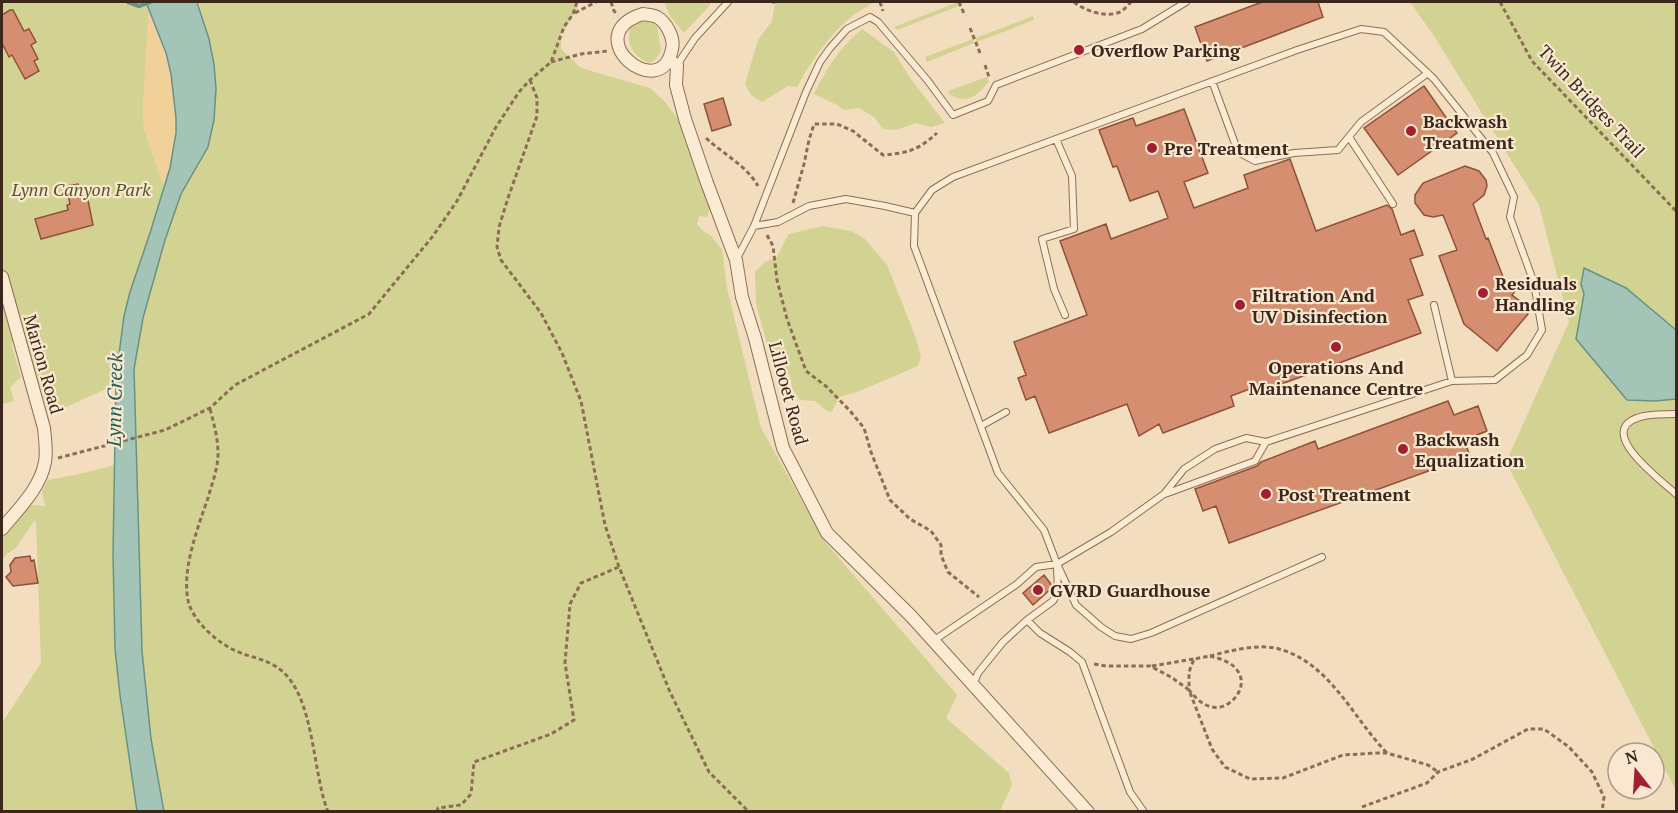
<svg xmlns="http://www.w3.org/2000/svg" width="1678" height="813" viewBox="0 0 1678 813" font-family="'PT Serif',serif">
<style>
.green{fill:#d2d292}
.sand{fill:#f2d099}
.water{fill:#a3c4b6;stroke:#689384;stroke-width:1.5}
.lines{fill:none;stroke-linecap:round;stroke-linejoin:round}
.stream{stroke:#689384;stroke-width:4.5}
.building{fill:#d58f70;stroke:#8f5138;stroke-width:1.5}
.lane-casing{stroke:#8e6d55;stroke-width:8}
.street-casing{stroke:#8e6d55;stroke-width:14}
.path{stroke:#8e6d55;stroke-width:3;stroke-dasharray:4.5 3;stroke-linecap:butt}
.lane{stroke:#fcebd3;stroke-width:6}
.street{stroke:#fcebd3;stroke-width:12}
.poi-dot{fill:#a31e2e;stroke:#f9e8cf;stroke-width:2}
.labels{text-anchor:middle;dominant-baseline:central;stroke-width:4.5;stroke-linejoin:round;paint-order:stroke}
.poi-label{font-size:18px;font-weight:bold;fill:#3b271b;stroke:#f9e8cf;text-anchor:start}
.street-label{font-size:18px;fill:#3b271b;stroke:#f9e8cf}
.park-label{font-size:18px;font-style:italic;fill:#525a20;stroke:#f9e8cf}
.water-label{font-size:20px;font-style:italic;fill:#295d53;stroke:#f9e8cf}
</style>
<rect width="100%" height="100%" fill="#f3ddbf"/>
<path class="green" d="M2 2H146L149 9 143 107 144 129 164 187 162 196 138 273 130 292 120 344 116 377 108 388 60 410 48 412 25 338 11 343 21 377 10 387 14 401 2 404Z
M199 2H575L577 9 561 35V49L581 68 650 88 666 103 681 123 710 209 707 217 699 216 697 224 702 230 710 235 722 249 727 288 761 428 825 542 957 695 946 718 1009 773 1012 785 1000 811 164 812 151 739 142 651 134 369 143 318 165 240 181 194 186 182 193 174 214 120 216 89 214 64Z
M664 2H708L711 4 684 33 670 16Z
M775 2H873C866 9 857 11 850 18 827 37 811 62 797 87L788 86 762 102 751 95 745 84 758 40 772 21Z
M958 2 959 6 897 30 894 27Z
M1410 2H1676V790L1506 462 1569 322 1539 205 1434 36Z
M1033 16 1034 20 977 42 976 38Z
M646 20 657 25 661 51 655 60 649 63C632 55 625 44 631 25L638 21Z
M862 29 894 52 910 78 945 123 931 127 916 123 896 130 883 129 874 117 859 108 844 110 837 105 814 94C827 68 840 47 862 29Z
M973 39 974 43 927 62 925 57Z
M987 77 989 81C978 96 967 105 949 94L948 91Z
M822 226 851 231 864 238 887 265 916 338 921 357 918 366 857 392 839 397 832 412 827 411 815 401 800 400 792 388 790 375 780 371 770 354 756 304 755 272 765 262 776 258 789 234Z
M114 465C113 526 112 587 115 648 119 703 129 757 138 811H2V723L41 663 36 522 34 521 16 548 7 554 2 561V538L31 505 45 506 42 491 48 480 84 473Z"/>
<path class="sand" d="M149 9C174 76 186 116 164 187L144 129 143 107Z"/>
<path class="water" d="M146 2H197L209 39 214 64 216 89 214 120 208 147 181 194 165 240 143 318 134 369 142 651 151 739 164 812 137 811 120 695 115 649 113 554 116 377 124 316 130 292 150 233 170 168 176 133V118L171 74 166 53Z
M1584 268 1626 288 1676 330V399L1655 401 1627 400 1576 339 1584 294 1581 284Z"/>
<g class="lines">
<path class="stream" d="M128 2 139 6 150 2"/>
</g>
<path class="building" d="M1262 2H1318L1323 17 1207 61 1195 27Z
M10 10H13L24 31 29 29 36 42 31 45 38 59 34 61 39 71 25 79 12 55 9 57 2 43V15Z
M1424 86 1457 133 1398 175 1364 128Z
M723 98 731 125 712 131 704 104Z
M1184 109 1208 173 1184 182 1194 208 1248 188 1244 175 1290 159 1316 231 1387 205 1392 209 1401 235 1414 230 1423 255 1410 259 1423 295 1408 300 1421 333 1262 391 1260 385 1231 396 1234 406 1163 433 1159 424 1139 436 1127 404 1049 433 1035 396 1026 400 1018 378 1026 375 1014 342 1087 315 1060 241 1106 224 1111 239 1168 218 1158 191 1130 201 1117 166 1113 167 1099 130 1133 118 1136 126Z
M1465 166 1479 171 1486 180 1487 186 1484 195 1473 204 1486 239 1488 238 1505 282 1515 291 1512 295 1521 302 1518 306 1528 314 1497 351 1464 324 1439 256 1457 250 1443 215 1433 217 1424 215 1415 203V195L1423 183Z
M78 184 81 195H85L86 200H88L93 225 41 239 35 219 68 210 67 205 70 204 66 186Z
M1448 401 1454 415 1478 406 1487 431 1464 440 1470 456 1229 543 1216 506 1203 511 1195 489 1257 466 1261 462 1315 441 1318 449Z
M30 556 31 561 34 560 38 583 13 586 6 577 11 572 10 565 15 558Z
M1044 575 1053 587 1033 605 1023 593Z"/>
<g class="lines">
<defs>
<path id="lane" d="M677 65 695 38 728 2
M1212 81 1238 152 1255 161 1294 153 1338 150 1361 122 1428 73
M1349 137 1393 204
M1056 139 1072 176 1074 229 1042 239 1054 289 1065 315
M754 226 778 222 809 206 846 199 885 206 915 213
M736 260 754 226 806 92 820 62 830 48 847 29 870 17 878 22 928 81 953 115 988 101 996 85 1142 29 1186 2
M1434 305 1452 381
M1676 414C1666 414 1654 414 1644 416 1589 428 1661 480 1676 494
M981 426 1006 412
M1165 494 1255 461 1266 442
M1027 620 1040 633 1070 652 1082 662 1130 792 1144 812
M933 641 1017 584 1036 567 1057 564 1111 532 1164 494 1184 469 1215 449 1246 438 1266 442 1452 381 1495 380 1527 355 1542 330 1534 283 1510 217 1514 197 1493 153 1434 79 1384 32 1361 29 1297 50 953 177 932 190 915 213 914 246 998 473 1044 530 1057 564 1076 605 1101 627 1115 636 1131 639 1151 633 1322 557
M973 685 978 673 1003 642 1027 620 1053 601 1058 592 1057 568"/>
<path id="street" d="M643 14C648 15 653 15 657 17 666 22 675 38 672 49 661 106 576 35 643 14Z
M668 60 677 65 676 85 685 119 707 183 736 260 742 297 755 338 783 448 827 533 911 616 1088 812
M2 277 44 428C45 439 47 451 45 462 40 489 18 509 2 529"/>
</defs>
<use href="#lane" class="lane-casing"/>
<use href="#street" class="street-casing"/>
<path class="path" d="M611 2 614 11 618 15
M772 2H775
M880 2 883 11
M959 2 965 16
M1074 2C1085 11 1106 18 1120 12 1124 10 1128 5 1131 2
M1500 2 1532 61 1676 211
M575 13 596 2
M970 28 980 53
M551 62 581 54 608 51
M985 65 989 77
M530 80 537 98V116L508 198 499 227 497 247 501 260 541 313 562 353 581 401 605 525 619 567 670 692 709 772 749 812
M706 138C723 154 746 165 758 186
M793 203 804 164 809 140 814 124H837L853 131 883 155C909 153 918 150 937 133
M767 235 773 246 777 280 787 319 806 371 827 387 851 412 864 428 871 452 890 500 910 519 931 531 941 545V555L948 572 979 597
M210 409C214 424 218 438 218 454 218 469 212 483 208 498 198 527 180 573 189 604 195 623 218 643 236 651 252 658 268 659 282 671 315 700 312 771 328 812
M58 458 165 430 210 408 235 385 369 314 433 236 457 201 496 127 519 92 530 80 551 62 564 27 573 14 577 2
M1210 656C1229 651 1260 643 1279 649 1330 663 1353 718 1387 753
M1210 656C1221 659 1233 662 1239 673 1248 689 1229 711 1212 707 1202 705 1195 697 1189 690V672L1194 659Z
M1094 664 1106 666H1150L1171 677 1189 690 1212 749 1225 767 1250 779 1283 778 1343 755 1376 753H1387L1428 765 1438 772
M1152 666 1194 659
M1362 807 1427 783 1438 772 1473 759 1528 729H1544L1569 747 1592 772 1604 797 1602 812
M437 812 438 808 461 805 471 794 474 762 551 734 574 720 565 663 570 604 581 583 619 567"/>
<use href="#lane" class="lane"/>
<use href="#street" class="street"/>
</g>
<g class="poi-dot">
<circle cx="1079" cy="50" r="6"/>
<circle cx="1411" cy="131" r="6"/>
<circle cx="1152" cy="148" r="6"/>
<circle cx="1483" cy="293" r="6"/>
<circle cx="1240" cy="305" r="6"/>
<circle cx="1336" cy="347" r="6"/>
<circle cx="1403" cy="449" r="6"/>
<circle cx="1266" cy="494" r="6"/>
<circle cx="1038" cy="590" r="6"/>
</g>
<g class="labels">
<g class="poi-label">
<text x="1091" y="50">Overflow Parking</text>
<text x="1423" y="121">Backwash<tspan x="1423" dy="21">Treatment</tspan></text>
<text x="1164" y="148">Pre Treatment</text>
<text x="1495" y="283">Residuals<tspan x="1495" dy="21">Handling</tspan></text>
<text x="1252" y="295">Filtration And<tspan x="1252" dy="21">UV Disinfection</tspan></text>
<text x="1336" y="367" text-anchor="middle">Operations And<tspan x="1336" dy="21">Maintenance Centre</tspan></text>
<text x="1415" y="439">Backwash<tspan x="1415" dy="21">Equalization</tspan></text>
<text x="1278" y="494">Post Treatment</text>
<text x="1050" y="590">GVRD Guardhouse</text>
</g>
<g class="street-label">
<text transform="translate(1592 101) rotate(47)">Twin Bridges Trail</text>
<text transform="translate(44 364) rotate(74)">Marion Road</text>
<text transform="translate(789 393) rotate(75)">Lillooet Road</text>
</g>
<g class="park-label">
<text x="81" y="189">Lynn Canyon Park</text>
</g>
<g class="water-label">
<text transform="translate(114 400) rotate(-89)">Lynn Creek</text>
</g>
</g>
<rect width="1678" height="813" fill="none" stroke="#3b271b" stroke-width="6"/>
<g transform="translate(1636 771) rotate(343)"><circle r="28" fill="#f9e8cf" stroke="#ad9b87" stroke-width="1.5"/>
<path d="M0-4.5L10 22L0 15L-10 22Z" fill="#a31e2e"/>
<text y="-9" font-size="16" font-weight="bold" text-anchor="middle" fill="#3b271b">N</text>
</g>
</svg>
